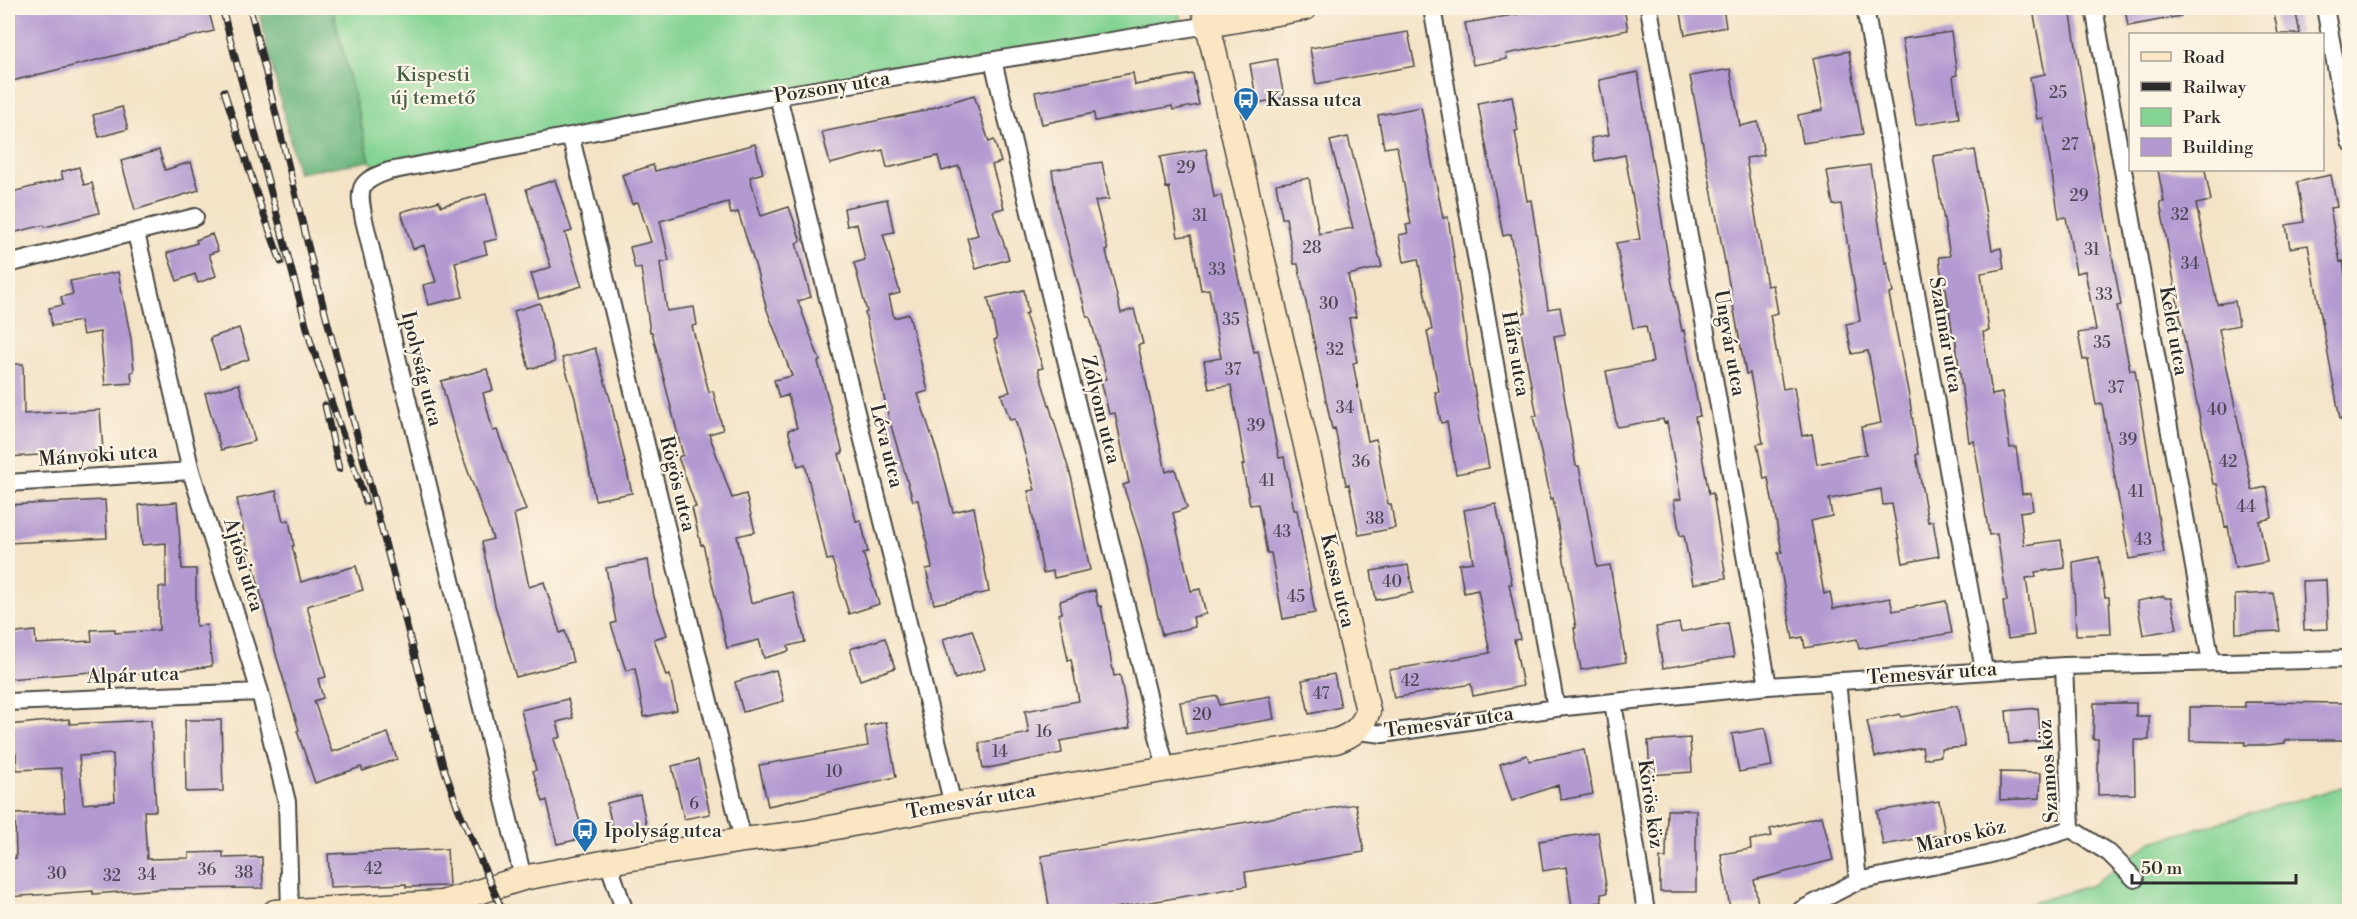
<svg xmlns="http://www.w3.org/2000/svg" width="2357" height="919" viewBox="0 0 2357 919" font-family="'Libre Bodoni',serif">
<style>
.green{fill:#84d494;stroke:#588060;stroke-width:1.5}
.forest{fill:#6bb67e;stroke:#4b7054;stroke-width:1.5}
.building{fill:#b29ad1;fill-rule:evenodd}
.lines{fill:none;stroke-linecap:round;stroke-linejoin:round}
.street-casing{stroke:#494742;stroke-width:20}
.secondary-casing{stroke:#494742;stroke-width:27}
.street{stroke:#fff;stroke-width:16}
.secondary{stroke:#fbe6c4;stroke-width:24}
.rail-casing{stroke:#2b2b2b;stroke-width:7}
.rail{stroke:#fcf5e5;stroke-width:4.5;stroke-dasharray:14;stroke-linecap:butt}
.labels{text-anchor:middle;dominant-baseline:central;stroke-width:4.5;stroke-linejoin:round;paint-order:stroke}
.number-label{font-size:16px;fill:#4d4754}
.park-label{font-size:20px;fill:#465e4a;stroke:#fcf5e5}
.street-label{font-size:20px;fill:#2b2b2b;stroke:#fcf5e5}
.poi-label{font-size:20px;fill:#2b2b2b;stroke:#fcf5e5;text-anchor:start}
</style>
<rect width="100%" height="100%" fill="#fcf5e5"/>
<filter id="ink" filterUnits="userSpaceOnUse"><feTurbulence type="fractalNoise" baseFrequency=".0167" numOctaves="2"/><feDisplacementMap in="SourceGraphic" scale="12" xChannelSelector="R" yChannelSelector="G"/><feConvolveMatrix kernelMatrix="1 2 1 2 8 2 1 2 1" color-interpolation-filters="sRGB"/></filter>
<filter id="wash" filterUnits="userSpaceOnUse"><feTurbulence type="fractalNoise" baseFrequency=".008" numOctaves="4" result="noise"/><feDisplacementMap in="SourceGraphic" scale="24" xChannelSelector="R" yChannelSelector="G"/><feGaussianBlur stdDeviation="1.35" result="paint"/><feColorMatrix in="noise" values="0 0 0 0 0 0 0 0 0 0 0 0 0 0 0 0 0 1.4 0 .05"/><feComposite in="paint" operator="in"/></filter>
<g filter="url(#wash)">
<rect width="100%" height="100%" fill="#f4e3c6"/>
<path class="green" d="M332 8H1178L1181 21 387 175 370 161Z
M2349 785V911L2002 912 2092 885 2152 842Z"/>
<path class="forest" d="M258 8H332L370 161 298 173Z"/>
<g id="blocks">
<path class="building" d="M8 8H208L214 31 8 82Z
M1556 8H1624L1628 30 1506 54 1507 59 1473 65 1465 23Z
M1680 8H1723L1726 27 1685 35Z
M2044 8H2070L2086 110 2121 305 2117 306 2130 370H2135L2164 553 2129 559 2102 404 2096 405 2088 359 2083 360 2078 333 2096 330 2085 271 2076 273 2066 217 2059 218 2043 118 2037 119 2030 77 2045 74 2033 10Z
M2125 8H2180L2181 16 2128 26Z
M2273 8H2295L2300 34H2278Z
M1408 32 1415 66 1316 84 1310 48Z
M1951 32 1957 75 1953 76 1959 118 1916 125 1902 39Z
M1849 51 1863 134 1803 143 1798 115 1823 110 1813 58Z
M1277 59 1284 98 1257 103 1250 64Z
M1730 69 1740 126 1758 122 1764 155 1746 158 1767 286 1773 285 1778 313 1770 315 1783 389 1794 387 1802 436 1812 434 1817 464 1866 454 1861 427 1881 423 1868 351 1852 354 1846 324 1860 321 1841 204 1833 205 1827 171 1870 165 1885 263 1887 262 1893 293 1889 294 1909 396 1918 454 1916 455 1928 522 1933 521 1939 556 1903 563 1892 504 1883 505 1881 489 1829 499 1832 516 1811 521 1824 594 1830 592 1833 609 1890 598 1893 611 1946 601 1952 633 1859 649 1857 639 1805 648 1803 637 1793 639 1778 553 1782 552 1768 478 1764 479 1757 444 1763 443 1750 373 1746 374 1690 76Z
M1638 72 1672 283 1682 331 1684 330 1700 416 1695 417 1709 494 1713 493 1726 578 1693 584 1684 535 1680 536 1674 500 1681 499 1667 422 1664 423 1663 419 1617 427 1606 371 1653 362 1646 326 1633 328 1616 243 1640 239 1625 155 1595 161 1591 138 1609 135 1599 80Z
M1133 73 1135 85 1193 74 1199 105 1173 110 1172 106 1095 121 1094 113 1042 124 1035 92Z
M974 95 989 142 994 140 1001 162 992 165 1004 208 993 211 1009 259 976 269 967 238 978 235 959 166 942 171 938 156 887 168 883 150 830 164 822 132 919 112Z
M1512 96 1518 131H1515L1527 201 1531 200 1548 309 1560 307 1565 334 1554 336 1576 466H1579L1597 567 1610 565 1626 662 1581 670 1574 628H1576L1553 498 1551 499 1533 416H1537L1518 315 1526 313 1511 234 1503 236 1478 103Z
M122 107 128 129 99 137 93 115Z
M1421 107 1443 218 1448 217 1470 366 1489 468 1456 474 1447 422 1441 423 1435 392H1439L1427 331 1432 330 1418 259 1404 262 1399 235 1408 233 1406 225 1411 224 1397 146 1384 148 1378 115Z
M1348 137 1382 267 1348 275 1356 317 1349 318 1357 362 1353 363 1368 441 1376 439 1388 504H1391L1395 528 1359 535 1349 484 1346 485 1335 428 1332 429 1298 264H1294L1286 218H1282L1276 184 1309 178 1319 234 1353 228 1330 141Z
M755 144 763 173 750 177 761 216 789 207 801 241 796 243 811 297 798 301 820 361 818 362 843 453 839 454 856 521 861 520 868 552 863 553 879 604 849 614 832 559 827 560 805 464 798 466 788 430 797 428 788 395 779 398 774 380 792 376 767 310 756 268 738 212 731 214 728 202 660 221 669 261 660 263 667 311 694 307 697 325 692 326 709 392 713 391 723 430 709 434 732 498 746 494 755 532 737 536 751 603 793 592 805 642 788 646 789 651 764 658 759 640 727 648 703 544 701 545 692 508 696 507 678 457 683 455 652 332H650L641 268 635 269 630 247 651 242 638 202 632 204 622 175 653 165 655 171Z
M1206 149 1214 197 1221 195 1254 352 1258 351 1279 458 1284 457 1294 510H1297L1315 613 1283 619 1271 553H1267L1258 504 1250 505 1242 465 1245 464 1231 385 1209 389 1204 361 1221 358 1209 289 1201 290 1191 235 1178 237 1169 187 1166 188 1160 157Z
M159 150 165 170 191 162 199 190 135 210 121 161Z
M1975 150 1992 250 2001 248 2004 269 1981 273 1989 331 1983 332 1992 395 2002 393 2010 448 2016 447 2022 494 2031 493 2033 510 2020 512 2024 545 2061 540 2065 568 2035 572 2036 577 2026 578 2034 635 2008 639 2003 601H2007L1997 534 1989 535 1974 441 1969 442 1955 336 1953 337 1946 288H1943L1939 257 1950 256 1933 156Z
M1102 162 1109 199 1095 201 1108 250 1106 251 1121 313 1134 309 1143 344 1138 345 1166 472 1175 469 1187 508 1173 513 1191 591 1200 589 1206 614 1193 617 1195 627 1162 635 1141 541 1123 485 1129 483 1115 413 1109 414 1101 380 1107 379 1090 317H1087L1058 207 1052 170Z
M79 167 84 185 92 183 99 213 45 227 44 225 8 234V193L63 179 61 172Z
M2158 170H2205L2211 201 2196 204 2217 304 2235 301 2239 325 2219 329 2252 490 2267 487 2272 518 2259 521 2267 562 2235 568 2228 526 2225 527 2217 484H2213L2184 339 2160 202H2164Z
M2331 175 2337 207 2330 208 2340 262 2343 261 2349 299V418L2340 419 2308 245 2290 248 2286 225 2304 222 2297 182Z
M555 180 572 231 565 233 582 286 539 299 531 274 551 267 526 189Z
M486 194 497 239 484 242 487 254 455 262 463 297 428 305 423 285 436 282 424 245 413 249 401 212 439 201 441 206Z
M887 199 894 232 883 234 900 293 889 296 894 318 909 314 928 391 918 394 938 455 953 512 974 507 989 592 934 604 926 569 932 568 918 500 913 501 889 419 865 313 867 312 854 263 865 260 857 224 847 226 844 208Z
M212 234 218 251 209 254 216 276 198 283 195 274 177 281 167 253 197 243 196 240Z
M118 272 131 339 134 371 131 372 132 383 105 385 100 332 83 335 80 321 52 326 49 308 63 305 61 297 73 294 70 281Z
M1024 290 1028 313 1025 314 1043 368 1038 369 1072 480 1090 570 1054 578 1053 571 1043 573 1028 491 1035 490 1015 419 1010 420 1001 394 1010 392 994 340 997 339 988 298Z
M540 303 555 362 529 369 514 311Z
M239 328 249 359 220 369 210 338Z
M595 348 611 402 632 493 595 500 575 398 562 358Z
M8 364H23L24 414 100 410 103 451 8 457Z
M487 369 493 390 483 393 493 431 497 430 526 510 514 514 529 587 544 582 560 633 565 631 573 662 516 677 495 605 482 542 493 539 458 444 441 381Z
M239 384 255 441 221 450 205 393Z
M276 491 283 521 289 520 294 546H292L301 582 356 566 363 590 307 606 326 677 318 679 323 698 314 701 332 752 388 733 397 759 363 771 361 767 315 783 297 731 299 730 277 658 252 560 250 561 237 499Z
M105 500 107 538 8 543V505Z
M177 502 182 569H196V626L207 625 212 666 159 673 91 677V672L8 679V634L35 631 36 644 92 641 91 630 115 629V633L159 630V587H166V543L142 545 139 505Z
M1496 504 1512 584H1509L1520 639 1514 640 1523 686 1473 696 1471 684 1394 698 1389 670 1490 653 1478 590 1464 593 1459 564 1473 562 1464 510Z
M2099 557 2105 597H2109L2111 634 2076 635 2073 562Z
M648 560 654 597 667 635 654 639 666 676 670 675 677 710 644 717 635 668 626 671 611 624 616 622 606 568Z
M1408 565 1413 593 1376 600 1371 571Z
M2326 580 2328 629 2304 630 2302 581Z
M1095 590 1098 606H1101L1114 676 1120 675 1130 728 1060 741 1062 753 983 769 979 743 1029 733 1025 711 1079 701 1071 659 1068 660 1059 614 1062 613 1060 601Z
M2273 593 2280 631 2236 633 2235 595Z
M2164 596 2165 598H2171L2177 629 2143 635 2137 601Z
M1679 623 1681 632 1728 623 1734 657 1663 668 1656 627Z
M972 630 985 669 955 679 943 639Z
M885 638 895 668 860 680 850 649Z
M776 670 784 701 743 712 735 682Z
M1334 674 1341 707 1309 714 1302 680Z
M1218 696 1219 705 1270 696 1274 719 1186 734 1180 702Z
M568 699 573 718 557 722 561 737 554 739 585 838 557 844 547 800 543 802 533 771 536 770 521 710Z
M2245 702 2349 703V740H2285V743L2268 745H2245V742L2190 741V707H2245Z
M2094 703H2136V716H2149V740H2134L2135 794 2098 795V739H2093Z
M1957 706 1965 747 1941 749V756L1924 759 1922 747 1875 757 1867 721 1900 714 1901 717Z
M2038 708 2041 741 2009 744 2006 711Z
M69 719 70 724 151 720 156 811H144L147 859 189 858V853L223 852V858L262 857 263 888 162 889 93 894V891L8 897V859L16 858 15 814 65 812 61 768 17 770 16 753 8 754V725ZM113 754 115 801 83 804 79 756Z
M185 720H221L223 791 186 792Z
M886 722 896 777 768 806 759 765 868 746 865 726Z
M1765 728 1772 766 1739 772 1732 734Z
M1690 738 1692 772 1650 775 1648 741Z
M1584 750 1593 794 1561 800 1558 785 1512 801 1500 764 1527 755 1529 761Z
M698 760 710 814 684 819 672 766Z
M2000 772 2041 773 2040 798 2000 800Z
M640 795 647 828 614 836 607 803Z
M1939 801 1945 834 1883 845 1877 811Z
M1356 804 1364 852 1245 872 1247 886 1091 912H1050L1041 856Z
M1667 810H1696V892H1660V858H1666Z
M1822 816 1833 860 1754 880 1758 904 1730 908 1721 854 1751 849 1750 840 1772 836 1770 829Z
M1598 832 1607 893 1601 894 1602 902 1572 907 1566 867 1543 871 1539 841Z
M447 849 449 886 406 887V884L330 887 328 854Z"/>
</g>
</g>
<g filter="url(#ink)">
<use href="#blocks" fill-opacity="0" stroke="#494742" stroke-width="1.5"/>
<g class="lines">
<defs>
<path id="street" d="M1432 8 1556 708
M1649 8 1768 686
M1865 8 1984 670
M2094 8 2211 662
M2325 8 2350 142
M993 61 1166 769
M778 96 953 805
M571 138 743 840
M136 233 191 471 260 692 287 802 290 911
M8 264 195 217
M8 483 191 471
M2064 666 2071 829 2109 853 2135 879
M1837 681 1858 881 1987 855 2071 829
M8 702 260 692
M1613 702 1646 912
M1357 731 1383 734 1556 708 1768 686 2064 666 2350 659
M608 862 625 912
M523 878 364 220C358 188 357 182 389 171L778 96 1208 25
M1801 910 1858 881"/>
<path id="secondary" d="M1208 25 1305 8
M275 912 442 903 523 878 608 862 743 840 804 833 953 805 1336 741C1353 735 1362 728 1368 711L1204 8"/>
</defs>
<use href="#street" class="street-casing"/>
<use href="#secondary" class="secondary-casing"/>
<use href="#street" class="street"/>
<use href="#secondary" class="secondary"/>
<defs>
<path id="rail" d="M222 8 311 343 366 502
M250 8 314 270 443 765 458 808 503 912
M224 91 261 207 281 262
M325 405 339 469"/>
</defs>
<use href="#rail" class="rail-casing"/>
<use href="#rail" class="rail"/>
</g>
</g>
<defs>
<symbol id="bus-pin" viewBox="-11 -11 22 30"><path d="M0 17L-7.5 6A9.5 9.5 0 1 1 7.5 6Z" fill="#1f6fb2" stroke="#fcf5e5"/><path d="M-5-6H5V4H4V6H2V4H-2V6H-4V4H-5ZM-3.5-4V0h7V-4ZM-3.5 1.2v1.5H-2V1.2ZM2 1.2v1.5H3.5V1.2Z" fill="#fff"/></symbol>
</defs>
<g fill-rule="evenodd">
<use href="#bus-pin" x="1231" y="85" width="30" height="40"/>
<use href="#bus-pin" x="570" y="816" width="30" height="40"/>
</g>
<g class="labels">
<g class="number-label">
<text x="2058" y="93">25</text>
<text x="2070" y="145">27</text>
<text x="1186" y="168">29</text>
<text x="2079" y="196">29</text>
<text x="2180" y="215">32</text>
<text x="1200" y="216">31</text>
<text x="1312" y="248">28</text>
<text x="2092" y="250">31</text>
<text x="2190" y="264">34</text>
<text x="1217" y="270">33</text>
<text x="2104" y="295">33</text>
<text x="1329" y="304">30</text>
<text x="1231" y="320">35</text>
<text x="2102" y="343">35</text>
<text x="1335" y="350">32</text>
<text x="1233" y="370">37</text>
<text x="2116" y="388">37</text>
<text x="1345" y="408">34</text>
<text x="2217" y="410">40</text>
<text x="1256" y="426">39</text>
<text x="2128" y="440">39</text>
<text x="1361" y="462">36</text>
<text x="2228" y="462">42</text>
<text x="1267" y="481">41</text>
<text x="2136" y="492">41</text>
<text x="2246" y="507">44</text>
<text x="1375" y="519">38</text>
<text x="1282" y="532">43</text>
<text x="2143" y="540">43</text>
<text x="1392" y="582">40</text>
<text x="1296" y="597">45</text>
<text x="1410" y="681">42</text>
<text x="1321" y="694">47</text>
<text x="1202" y="715">20</text>
<text x="1044" y="732">16</text>
<text x="1000" y="752">14</text>
<text x="834" y="772">10</text>
<text x="694" y="804">6</text>
<text x="373" y="869">42</text>
<text x="207" y="870">36</text>
<text x="244" y="873">38</text>
<text x="57" y="874">30</text>
<text x="147" y="875">34</text>
<text x="112" y="876">32</text>
</g>
<g class="park-label">
<text x="433" y="75">Kispesti<tspan x="433" dy="23">új temető</tspan></text>
</g>
<g class="street-label">
<text transform="translate(832 88) rotate(-9)">Pozsony utca</text>
<text transform="translate(2173 331) rotate(80)">Kelet utca</text>
<text transform="translate(1945 335) rotate(80)">Szatmár utca</text>
<text transform="translate(1729 343) rotate(80)">Ungvár utca</text>
<text transform="translate(1515 354) rotate(80)">Hárs utca</text>
<text transform="translate(421 369) rotate(76)">Ipolyság utca</text>
<text transform="translate(1100 410) rotate(76)">Zólyom utca</text>
<text transform="translate(886 446) rotate(76)">Léva utca</text>
<text transform="translate(98 456) rotate(-4)">Mányoki utca</text>
<text transform="translate(677 484) rotate(76)">Rögös utca</text>
<text transform="translate(243 565) rotate(73)">Ajtósi utca</text>
<text transform="translate(1337 581) rotate(77)">Kassa utca</text>
<text transform="translate(1932 674) rotate(-4)">Temesvár utca</text>
<text transform="translate(133 676) rotate(-2)">Alpár utca</text>
<text transform="translate(1449 723) rotate(-8)">Temesvár utca</text>
<text transform="translate(2049 771) rotate(-94)">Szamos köz</text>
<text transform="translate(971 802) rotate(-10)">Temesvár utca</text>
<text transform="translate(1650 804) rotate(82)">Körös köz</text>
<text transform="translate(1961 837) rotate(-13)">Maros köz</text>
</g>
<g class="poi-label">
<text x="1266" y="100">Kassa utca</text>
<text x="604" y="831">Ipolyság utca</text>
</g>
</g>
<rect width="2357" height="919" fill="none" stroke="#fcf5e5" stroke-width="30"/>
<rect x="2129" y="33" width="195" height="138" fill="#fcf5e5" stroke="#a8a49b" stroke-width="1.5"/>
<rect x="2141" y="52" width="30" height="9" fill="#fbe6c4" stroke="#a8a49b" stroke-width="1.5"/>
<text x="2183" y="63" font-size="18" fill="#2b2b2b">Road</text>
<rect x="2141" y="82" width="30" height="9" fill="#2b2b2b" stroke="#a8a49b" stroke-width="1.5"/>
<text x="2183" y="93" font-size="18" fill="#2b2b2b">Railway</text>
<rect x="2141" y="108" width="30" height="18" fill="#84d494" stroke="#a8a49b" stroke-width="1.5"/>
<text x="2183" y="123" font-size="18" fill="#2b2b2b">Park</text>
<rect x="2141" y="138" width="30" height="18" fill="#b29ad1" stroke="#a8a49b" stroke-width="1.5"/>
<text x="2183" y="153" font-size="18" fill="#2b2b2b">Building</text>
<path d="M2132 874v9h164v-9" fill="none" stroke="#2b2b2b" stroke-width="3"/>
<text x="2141" y="874" font-size="18" fill="#2b2b2b" stroke="#fcf5e5" stroke-width="4.5" paint-order="stroke">50 m</text>
</svg>
